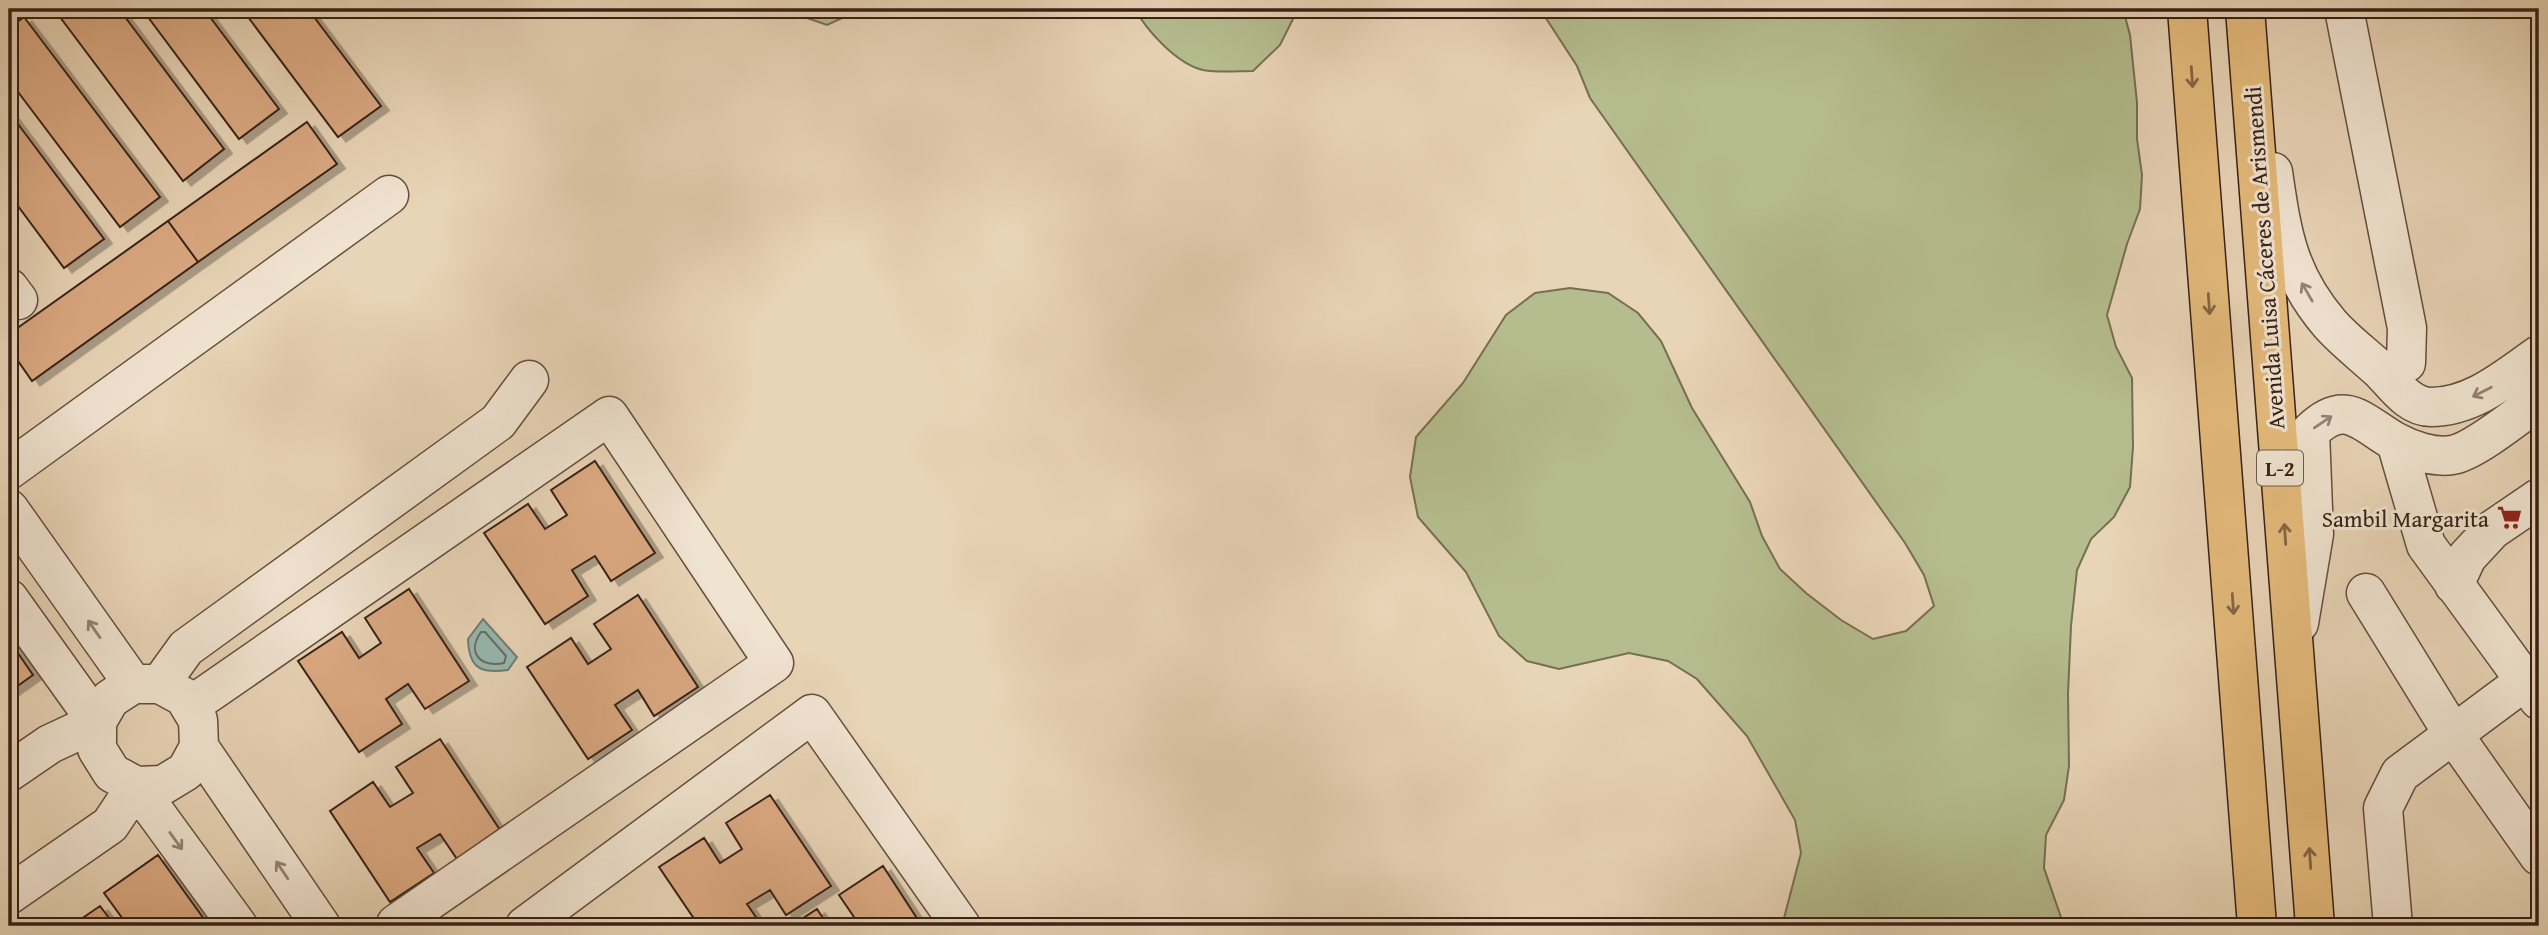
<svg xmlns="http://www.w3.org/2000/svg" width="2548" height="935" viewBox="0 0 2548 935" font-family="'Gentium Book Plus',serif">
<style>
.green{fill:#b5bd8e;stroke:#766f52;stroke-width:2}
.water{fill:#97b8b2;stroke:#717c74;stroke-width:2}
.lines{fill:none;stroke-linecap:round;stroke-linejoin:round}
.shore{stroke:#676c64;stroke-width:2}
.building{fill:#dba982;stroke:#372117;stroke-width:2;filter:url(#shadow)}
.minor-casing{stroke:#634e3f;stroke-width:41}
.major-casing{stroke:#372117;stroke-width:41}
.minor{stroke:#f0e3d0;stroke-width:38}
.major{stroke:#e4ba7b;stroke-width:38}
.oneway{stroke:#856644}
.oneway2{stroke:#948274}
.labels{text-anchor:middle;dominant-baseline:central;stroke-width:6;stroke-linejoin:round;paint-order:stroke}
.shield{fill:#f0e3d0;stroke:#6e5b4e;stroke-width:2}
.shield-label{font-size:21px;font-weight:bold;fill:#372117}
.street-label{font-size:23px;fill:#372117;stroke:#f0e3d0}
.poi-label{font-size:23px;fill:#372117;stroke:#f0e3d0;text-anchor:end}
</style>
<defs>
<filter id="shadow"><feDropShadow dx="8" dy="4.5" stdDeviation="0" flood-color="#0004"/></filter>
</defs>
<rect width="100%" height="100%" fill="#e8d4b6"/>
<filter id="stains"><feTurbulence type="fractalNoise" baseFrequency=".00286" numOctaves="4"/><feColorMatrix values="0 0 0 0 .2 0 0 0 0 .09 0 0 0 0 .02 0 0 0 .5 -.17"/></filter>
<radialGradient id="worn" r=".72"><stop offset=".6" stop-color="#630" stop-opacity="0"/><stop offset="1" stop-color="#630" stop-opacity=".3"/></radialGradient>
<path class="green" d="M790 9H862L827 25 795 14Z
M1135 9H1298L1280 45 1253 71C1237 71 1219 73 1203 70 1177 64 1147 31 1135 9Z
M1540 9H2123L2130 35 2137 103V139L2142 175 2140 209 2127 244 2107 315 2116 347 2132 378 2133 447 2130 487 2114 517 2091 539 2077 570 2071 626 2068 694 2069 766 2064 800 2046 835 2044 868 2064 926H1782L1801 853 1795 820 1747 736 1697 679 1668 661 1629 653 1559 669 1527 661 1499 636 1466 572 1418 517 1410 477 1416 437 1463 383 1506 315 1535 293 1570 288 1608 293 1638 313 1661 341 1692 408 1750 502 1762 536 1780 569 1806 593 1841 620 1873 639 1906 631 1934 606 1924 575 1905 543 1590 98 1577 66Z"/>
<path class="water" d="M483 619 517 657 508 670C480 674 469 668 468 639Z"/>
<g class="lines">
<path class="shore" d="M481 632H485L506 656 504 663C481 668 466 653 481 632Z"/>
</g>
<path class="building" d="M54 9H119L224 149 183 181Z
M142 9H204L279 109 239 139Z
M242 9H308L381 106 338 137Z
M24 17 160 197 120 227 9 80V28Z
M9 112 104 239 64 268 9 194Z
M307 122 337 164 198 262 168 221Z
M168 221 198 262 32 381 9 348V334Z
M595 461 655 553 611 581 595 556 572 570 588 596 545 624 484 533 528 504 545 529 567 515 551 490Z
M409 589 469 681 425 709 408 684 386 699 402 724 359 752 298 661 342 632 359 658 381 643 365 618Z
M638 595 698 687 654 716 638 690 615 705 632 730 588 759 527 667 571 638 588 664 611 649 594 624Z
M9 640 33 675 9 692Z
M440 739 500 830 457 859 440 834 417 848 434 873 390 902 330 811 373 782 390 807 413 793 396 767Z
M770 795 831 886 786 915 770 890 747 904 762 926H699L659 867 704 838 720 863 742 849 726 823Z
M158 855 209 926H128L104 893Z
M883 866 922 926H846L856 920 839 895Z
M100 906 115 926H71Z
M817 909 828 926H791Z"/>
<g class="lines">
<defs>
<path id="minor" d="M2344 9 2407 328 2406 363 2384 374
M2273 172C2282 234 2288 275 2330 324 2345 341 2364 355 2381 371 2395 385 2409 407 2431 407 2473 407 2507 377 2539 355
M9 288 18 300
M2396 442 2426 545 2539 700
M9 470 389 195
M9 509 133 684
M2454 585 2467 557 2492 530 2539 498
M2366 593 2453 734 2539 856
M9 599 97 722V749L112 773 136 786 163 785 186 771 199 747 198 720 184 697 160 684H133L110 699 97 722
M2299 623 2314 534 2310 432C2345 397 2361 422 2394 441 2410 450 2434 458 2452 455 2473 452 2520 414 2539 400
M160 684 186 648 498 422 529 380
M190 706 609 416 774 663 396 924
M199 747 321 926
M9 772 50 744 97 722
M9 895 110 825 136 786 238 926
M525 926 812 714 961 926
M2393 926 2383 808 2400 774 2525 681"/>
<path id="major" d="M2187 9 2257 926
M2245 9 2315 926"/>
</defs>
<use href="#minor" class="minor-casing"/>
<use href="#major" class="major-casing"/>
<use href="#minor" class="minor"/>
<use href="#major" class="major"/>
</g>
<defs><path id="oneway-shaft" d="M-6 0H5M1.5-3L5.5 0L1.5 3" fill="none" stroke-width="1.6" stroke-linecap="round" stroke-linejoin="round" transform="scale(1.75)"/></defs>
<g class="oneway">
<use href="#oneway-shaft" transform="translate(2192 77) rotate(86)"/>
<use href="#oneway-shaft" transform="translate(2209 304) rotate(86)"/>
<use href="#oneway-shaft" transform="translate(2285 534) rotate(-94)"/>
<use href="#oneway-shaft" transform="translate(2233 604) rotate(86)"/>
<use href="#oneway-shaft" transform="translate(2310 858) rotate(-94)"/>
</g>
<g class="oneway2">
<use href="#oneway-shaft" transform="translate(2307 292) rotate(-120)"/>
<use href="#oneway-shaft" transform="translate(2482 392) rotate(153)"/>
<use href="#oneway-shaft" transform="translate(2323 422) rotate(-34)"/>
<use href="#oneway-shaft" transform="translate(94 629) rotate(-125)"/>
<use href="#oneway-shaft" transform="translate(176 841) rotate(54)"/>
<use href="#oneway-shaft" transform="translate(282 870) rotate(-124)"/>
</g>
<defs>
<symbol id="supermarket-bare" viewBox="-9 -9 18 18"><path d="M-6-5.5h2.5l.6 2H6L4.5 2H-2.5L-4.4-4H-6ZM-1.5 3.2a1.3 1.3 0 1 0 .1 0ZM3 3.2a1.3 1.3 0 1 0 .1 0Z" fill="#8f2418" stroke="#f0e3d0" stroke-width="2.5" paint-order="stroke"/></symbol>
</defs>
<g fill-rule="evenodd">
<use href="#supermarket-bare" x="2492" y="500" width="35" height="35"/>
</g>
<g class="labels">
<rect class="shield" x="2257" y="450.5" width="46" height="35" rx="5"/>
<g class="shield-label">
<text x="2280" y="468">L-2</text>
</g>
<g class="street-label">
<text transform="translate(2264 258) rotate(-94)">Avenida Luisa Cáceres de Arismendi</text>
</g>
<g class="poi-label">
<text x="2489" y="518">Sambil Margarita</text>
</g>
</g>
<rect width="2548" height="935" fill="none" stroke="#e8d4b6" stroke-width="35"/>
<rect x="10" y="10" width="2527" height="914" fill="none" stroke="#372117" stroke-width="3.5"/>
<rect x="18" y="18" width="2513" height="900" fill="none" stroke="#372117" stroke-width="2"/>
<rect width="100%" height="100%" filter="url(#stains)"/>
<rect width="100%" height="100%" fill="url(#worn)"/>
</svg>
